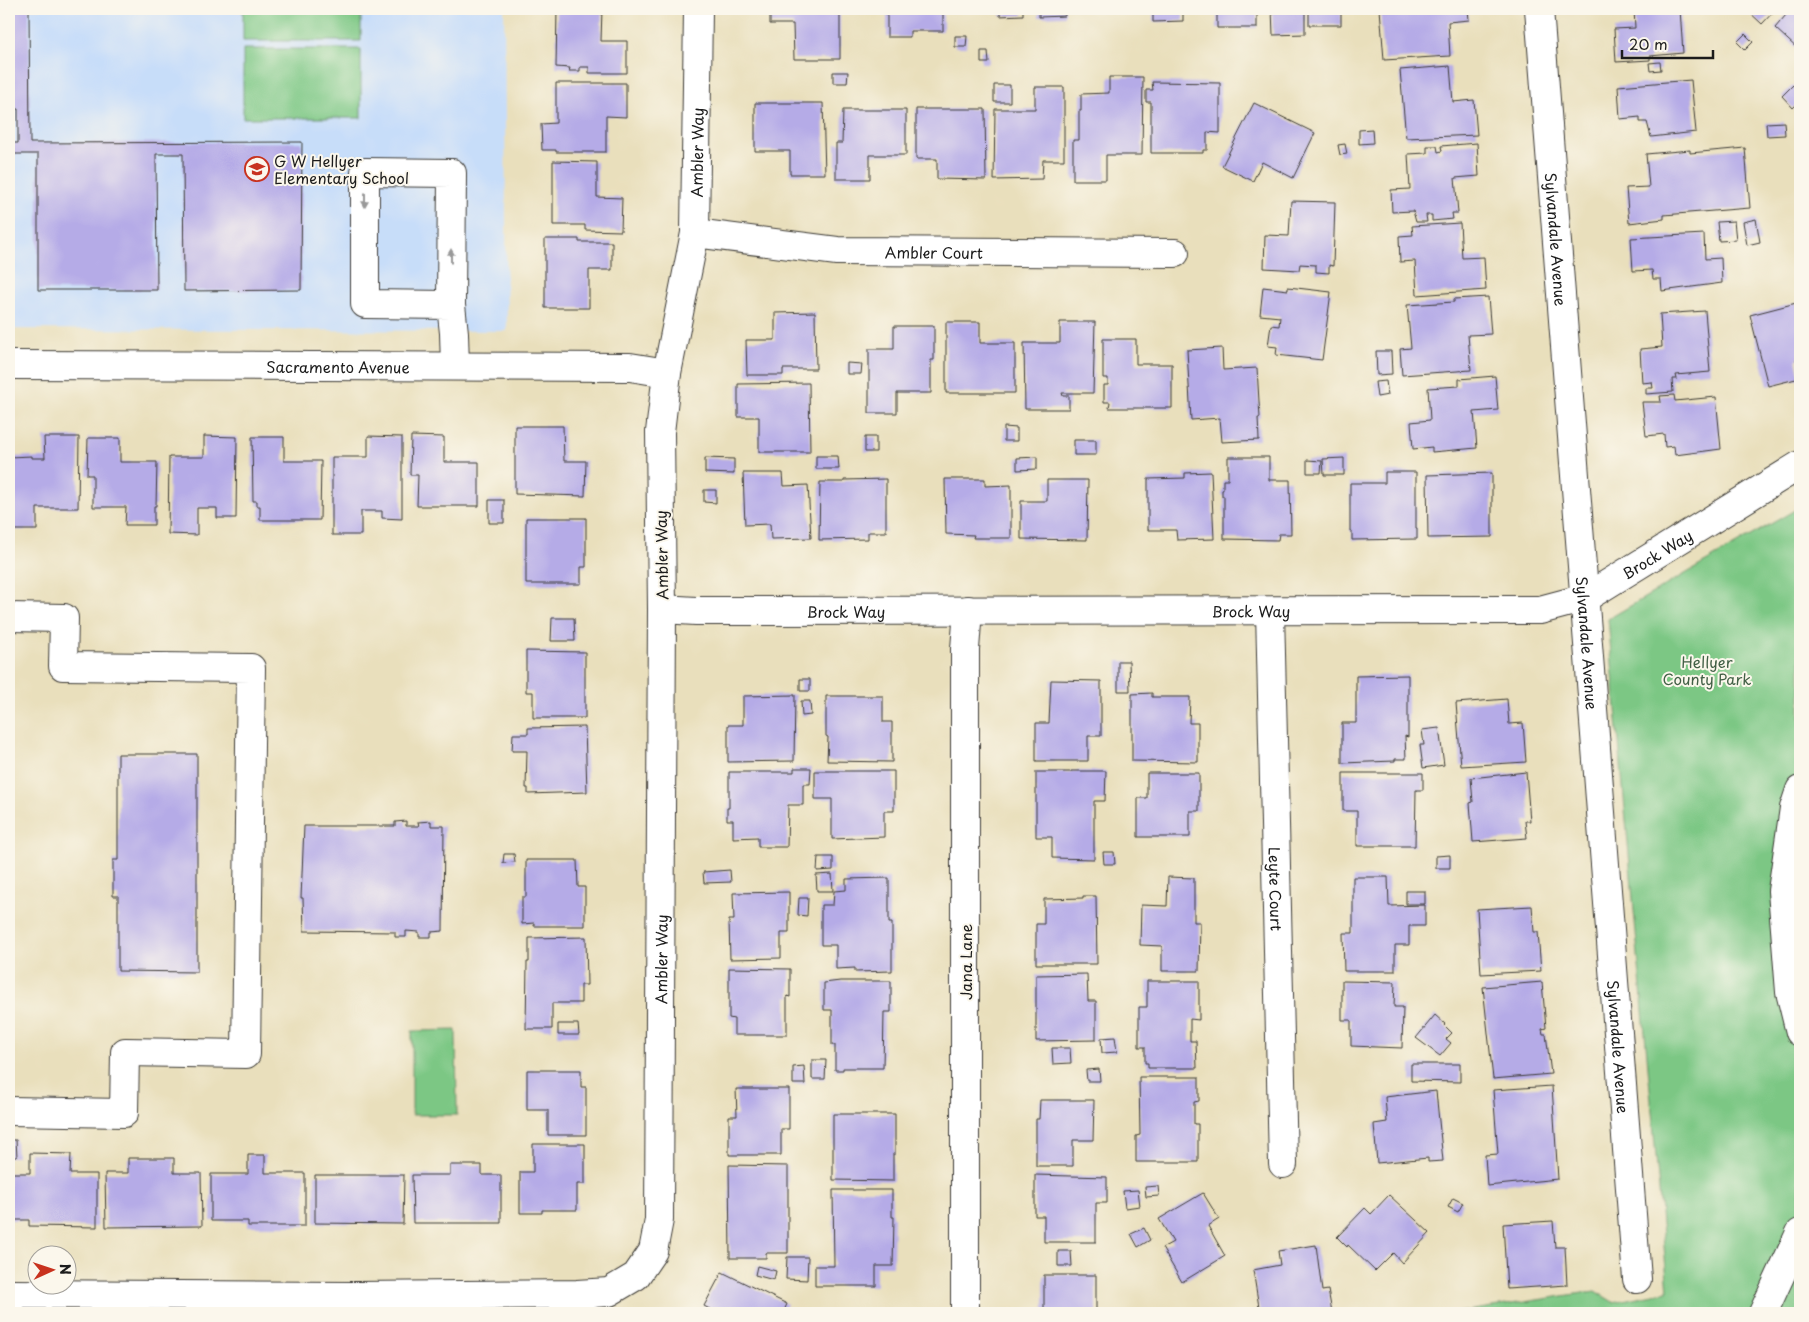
<svg xmlns="http://www.w3.org/2000/svg" width="1809" height="1322" viewBox="0 0 1809 1322" font-family="'Playpen Sans',sans-serif">
<style>
.built{fill:#c7ddf9}
.green{fill:#7cc784;stroke:#4c7250}
.building{fill:#b5abe7}
.lines{fill:none;stroke-linecap:round;stroke-linejoin:round}
.minor-casing{stroke:#3b3934;stroke-width:30}
.minor{stroke:#fff;stroke-width:28}
.oneway{fill:#999}
.labels{text-anchor:middle;dominant-baseline:central;stroke-width:4;stroke-linejoin:round;paint-order:stroke}
.street-label{font-size:15px;fill:#1c1c1c;stroke:#fbf7ec}
.poi-label{font-size:15px;fill:#1c1c1c;stroke:#fbf7ec;text-anchor:start}
.park-label{font-size:15px;fill:#426046;stroke:#fbf7ec}
</style>
<rect width="100%" height="100%" fill="#fbf7ec"/>
<filter id="ink" filterUnits="userSpaceOnUse"><feTurbulence type="fractalNoise" baseFrequency=".02" numOctaves="2"/><feDisplacementMap in="SourceGraphic" scale="10" xChannelSelector="R" yChannelSelector="G"/><feConvolveMatrix kernelMatrix="1 2 1 2 8 2 1 2 1" color-interpolation-filters="sRGB"/></filter>
<filter id="wash" filterUnits="userSpaceOnUse"><feTurbulence type="fractalNoise" baseFrequency=".0096" numOctaves="4" result="noise"/><feDisplacementMap in="SourceGraphic" scale="20" xChannelSelector="R" yChannelSelector="G"/><feGaussianBlur stdDeviation="1.12" result="paint"/><feColorMatrix in="noise" values="0 0 0 0 0 0 0 0 0 0 0 0 0 0 0 0 0 1.4 0 .05"/><feComposite in="paint" operator="in"/></filter>
<g filter="url(#wash)">
<rect width="100%" height="100%" fill="#e9dfbc"/>
<path class="built" d="M9 9H504L507 331 9 329Z"/>
<path class="green" d="M243 9H361V41H243Z
M243 49H361V118H243Z
M1800 507V1313H1454L1595 1291 1613 1302 1668 1291 1608 619Z
M456 1030 457 1115H412V1031Z"/>
<g id="blocks">
<path class="building" d="M9 9H29L30 143 302 142 301 290 184 291 183 154H156L157 290H38V154H9V143H18V109H9Z
M557 9H602L601 41H627V73H589V67H580V71H569L570 68 556 67Z
M770 9H840V59H794L793 24H770Z
M887 9H943V31H910V37H887Z
M1000 9H1023V15L1000 16Z
M1039 9H1065V16L1039 17Z
M1153 9H1183V21L1153 22Z
M1217 9H1257V28H1217Z
M1272 9H1305V34L1273 35Z
M1309 9H1341V25H1309Z
M1380 9H1468L1469 20 1448 22 1450 56 1384 60Z
M1634 9H1680L1683 53 1650 56V60L1616 62 1614 29 1635 28Z
M1746 9H1776L1762 24Z
M1791 9H1800V51L1775 28Z
M1745 34 1753 42 1745 50 1737 42Z
M955 36H967L966 47H955Z
M981 51H988L989 63H981Z
M1660 62 1661 70 1650 71 1649 63Z
M1450 66 1453 102 1474 100 1477 135 1406 138 1400 70Z
M833 72H848L847 83H833Z
M1109 77H1143L1142 155H1106V180H1073V140H1079V111H1081V94L1109 93Z
M1691 80 1696 132 1651 137 1647 122H1640V117L1620 119 1618 86Z
M1152 82 1220 83V133L1207 132V150H1203V153H1151V102H1146V90H1153Z
M556 83H626V117L606 116V152H556V150H542L541 124 556 123Z
M994 85H1010V102H994Z
M1793 85 1800 92V101L1793 108 1782 96Z
M1035 87H1064V160H1043L1042 179 994 180 995 109H1035Z
M755 103H823L825 174H790V151H755Z
M1254 103 1315 133 1293 178 1262 162 1253 181 1222 166Z
M916 109H985L986 180 937 179V159H916Z
M843 110H906V155H870V179H836V143H842Z
M1784 122 1785 135 1767 136 1766 123Z
M1372 129 1373 143 1359 144V130Z
M1477 143 1479 176 1455 178 1458 213H1452L1453 219 1432 221V215H1426L1427 222H1416L1413 211 1392 212 1391 190 1410 189 1408 154 1427 153V146H1437L1438 152 1442 151 1441 146Z
M1345 144 1347 154 1340 155 1338 145Z
M1745 148 1750 208 1664 215V219L1629 223 1626 188 1649 187 1646 154 1690 150V153Z
M553 161 597 162V197L622 198 621 231 585 230V225H553Z
M1291 201 1335 202 1333 266 1329 265V273L1316 272V265L1300 264 1299 270 1264 268 1265 235 1289 236Z
M1756 219 1760 242 1747 245 1743 222Z
M1734 221 1736 240 1719 241 1717 222Z
M1460 223 1462 258 1484 257 1486 290 1417 295 1415 261 1400 262 1399 236 1413 235 1412 226Z
M1704 234 1705 259 1721 258 1722 283 1662 291 1661 279H1653L1652 270 1633 271 1631 238Z
M545 239H579V242H612V270H589V308H545Z
M1263 287 1288 290V287L1331 292 1322 360 1276 355 1277 347 1268 346 1271 325 1279 326 1280 317 1260 315Z
M1488 297 1491 334 1468 335 1471 370 1402 375 1400 349 1411 348 1407 305 1454 302V299Z
M1800 302V350L1799 351 1800 358 1796 359 1800 378 1768 386 1750 315Z
M1705 311 1710 372 1676 375 1677 379H1672L1673 392 1646 394V388H1653L1652 382 1642 383 1640 349 1662 347 1660 314Z
M815 312 816 369H783V375H747L746 340H775V313Z
M946 322H980V343H1015V393H946Z
M1060 322H1095L1093 393H1062L1063 396H1069V409H1025L1024 343H1060Z
M894 326H934V360H931V393H897V413H869V349H894Z
M1103 339H1136V364H1172V408H1109L1110 402H1104V385H1108V378H1103Z
M1222 348 1223 370 1257 368 1260 418H1258L1259 440 1222 442 1220 418 1191 420 1187 350Z
M1376 351H1391L1392 374 1377 375Z
M847 363 862 364 861 374H847Z
M1495 376 1498 410 1474 412 1477 448 1432 452V447L1413 449 1411 422 1430 420 1428 388 1459 386V379Z
M1386 381 1388 395 1377 397 1375 382Z
M809 383 810 452H759V417H738V384Z
M1674 395 1675 401 1716 397 1721 449 1675 455 1674 446 1665 447 1664 434 1646 436 1642 402H1661L1660 396Z
M515 426H563L564 461H586L585 496 515 494Z
M1004 427 1017 428V441H1004Z
M204 436 237 437 236 518H217V508H197V535L168 534 169 457H204Z
M368 436 402 437V519L382 518V511H361V535H332V457H368Z
M411 436 444 437V462H479V506H417L418 475H410Z
M44 437H79L78 508H37V530H9V457L32 456V458H45Z
M252 437H284V461H321L320 520H260V506H257V501H253Z
M865 437H876V452H865Z
M88 438H120V462H157L156 506H154V525H125L126 507H93V475H87Z
M1074 440H1096V455H1074Z
M816 456H838L839 469H816Z
M1037 457V469L1017 470V458Z
M1228 457H1269V480H1290L1291 534H1279L1278 540 1224 539V496H1222V490H1223V480H1228Z
M705 458 734 459V474L705 473Z
M1344 458V475H1324L1323 459Z
M1307 460 1322 461 1321 473H1307Z
M1211 472 1214 539 1177 540 1176 530H1148V479L1185 478V473Z
M1385 472H1416V528H1417V539L1352 540V531H1350V483H1385Z
M743 473H783L784 486 808 485 811 538 771 539 770 524 745 525Z
M1492 473V537L1428 538 1427 475Z
M886 479V532H868V539L819 540 820 482H844V480Z
M945 479H985V486L1011 485V538H973L974 535 946 534Z
M1047 480H1088L1087 540 1021 539V501H1047Z
M704 490H716V503L704 502Z
M489 500H504V523H489Z
M526 518H586V567H581V584H526Z
M552 618H574L575 641H551Z
M526 651 585 652V718H533V692H526Z
M1118 661H1129L1130 691H1118Z
M1408 675V737L1405 736 1406 759H1395V761L1342 763V723H1356V676Z
M800 679H810V691H800Z
M1051 680 1101 681V736H1088V761H1036V723H1049Z
M1152 693V697H1190L1189 723H1198V762L1132 761V694Z
M795 695 794 761 728 762V725H743V696Z
M826 696H883V722H892V762L827 761 828 737 826 736Z
M1507 699 1509 724 1523 723 1526 762 1461 766 1456 703Z
M801 701H810L811 715 802 716Z
M585 727 587 792 528 794V788H526L527 751H512L513 734H528V728Z
M1439 728 1444 765 1423 768 1420 745H1424L1422 730Z
M118 754H197V972L118 971V896H113V860H118Z
M794 768H811L810 784H803V805H788L787 847H758V837L733 838V820H727V808H729V772H794Z
M815 771H894V811H884V837L832 839V799H815Z
M1071 771H1106L1105 801H1094V859L1052 858V837H1036V772H1071Z
M1526 772 1530 821H1525L1527 838 1473 842 1470 803 1473 802 1471 778Z
M1147 773H1199V811H1190V837H1138V798H1147Z
M1343 773H1423V790H1416L1415 846H1357V811H1343Z
M406 821V826H419L418 822 431 821V826H444L443 931 431 932V937H419V932L406 931V937H395V932L304 931 303 898H301L304 826H395V822Z
M1103 852H1114L1115 864H1104Z
M504 854H514L515 862 503 863Z
M1450 855V868H1436V856Z
M818 857H833V870L817 871Z
M526 860H577L578 887H585V926H534V923L522 924V897H526Z
M730 870 731 882 704 883 703 872Z
M832 874 833 891H817L816 875Z
M1168 877 1194 878V922H1200L1199 971H1162V946L1140 945 1141 905 1167 906Z
M1353 877H1388L1389 906 1425 905V926H1409V945H1395V971H1344L1343 933H1353Z
M889 878V923H892V971L855 972V968L836 969V945H821V905H833L834 891 846 890V879Z
M1406 891H1425V904H1406Z
M789 892V933H781V958L730 959 729 920H734L733 893Z
M1083 896H1096L1097 964H1036V924H1044V899L1083 898Z
M799 898H808L807 916 798 915Z
M1532 906 1534 932H1538L1541 971 1481 974 1477 909Z
M586 937 587 985H581V1003H552V1029H526L527 962H529V938Z
M729 968 790 969V997L787 996V1035H734V1019L729 1018Z
M1087 974 1088 1001H1096V1040L1036 1041V975Z
M840 981H891V1012H884L883 1068H843V1070H835V1045H832V1010H824V983Z
M1147 981H1199V1020L1190 1019V1041H1196L1197 1068H1148V1063H1145V1047H1139V1007H1147Z
M1342 981 1395 982 1394 1007H1403L1402 1048 1351 1046V1020H1342Z
M1542 982 1546 1028 1542 1029 1543 1034H1546L1551 1074 1493 1079 1483 987Z
M1435 1015 1445 1024 1444 1025 1452 1033 1446 1039 1451 1043 1440 1056 1416 1038Z
M558 1024H578L579 1035H558Z
M1115 1037 1117 1052 1102 1053 1101 1038Z
M1052 1048H1070L1071 1063 1053 1064Z
M812 1060H826L825 1079H812Z
M1411 1064H1460V1082L1411 1081Z
M804 1066 805 1084H793V1067Z
M1099 1069 1100 1081H1087L1086 1070Z
M527 1070H581V1087H586V1135H548V1110H527Z
M1139 1077H1199V1101L1194 1102V1124H1198V1162H1136V1136L1140 1135Z
M1552 1086 1558 1179 1487 1186 1485 1155 1498 1154 1493 1090Z
M736 1089H789V1129H781V1155H729V1116H737Z
M1436 1091 1443 1161 1428 1162V1158L1377 1163 1374 1124 1387 1122 1385 1097Z
M1040 1100H1094L1093 1140H1073V1166H1036V1119H1039Z
M833 1114H895V1154H893V1181L833 1180Z
M9 1140H16L17 1157H9Z
M533 1144H585V1184H577V1210H542V1213H520V1172H533Z
M30 1153 71 1154 70 1174H97V1227L29 1226V1220H9V1173H30Z
M248 1155H265V1173H305V1226H248V1221H211V1174H248Z
M128 1158H174V1173H201L202 1226 106 1227 105 1173H128Z
M450 1165H482V1175H501V1223H413L412 1175H450Z
M729 1165 788 1166V1253H766V1258H730Z
M315 1175H404L403 1224 315 1223Z
M1035 1175 1107 1177V1203H1096V1242H1044V1216H1035Z
M1158 1186 1159 1196 1146 1197 1145 1187Z
M833 1190H892V1217H894L893 1266H876V1286H815V1266H834Z
M1138 1190 1140 1206 1125 1208 1123 1191Z
M1203 1193 1219 1219 1208 1226 1225 1256 1182 1282 1162 1248 1173 1242 1159 1219Z
M1389 1195 1430 1233 1402 1263 1393 1253 1375 1271 1348 1245 1347 1247 1337 1237 1365 1208 1371 1214Z
M1453 1198 1463 1203 1458 1212 1448 1207Z
M1553 1221 1555 1247H1565L1567 1285 1507 1289 1503 1224Z
M1144 1228 1150 1240 1138 1247 1131 1234Z
M1316 1245 1322 1291 1328 1290 1332 1312 1260 1313 1253 1270 1280 1265 1278 1251Z
M1058 1251H1071L1072 1266H1058Z
M787 1257H808L807 1280 786 1279Z
M757 1266 776 1271 774 1280 755 1275Z
M722 1272 787 1304 783 1313H717L704 1306Z
M1044 1275H1096V1313H1044Z"/>
</g>
</g>
<g filter="url(#ink)">
<use href="#blocks" fill-opacity="0" stroke="#3b3934" stroke-width="1"/>
<g class="lines">
<defs>
<g id="minor">
<path id="s1" d="M1539 9 1637 1279"/>
<path id="s2" d="M695 233 837 251 1175 253"/>
<path d="M451 305 365 304V172L452 173 451 305 454 333 455 366"/>
<path id="s3" d="M9 365 630 367 667 373"/>
<path id="s4" d="M662 609 696 611 1540 610 1585 598 1800 465"/>
<path id="s5" d="M1270 611 1283 1164"/>
<path d="M9 617 64 618 63 666 251 668 246 1054 125 1052 124 1113 9 1111"/>
<path d="M1800 790 1794 808 1782 891 1790 992 1800 1032"/>
<path id="s6" d="M9 1294 356 1296 577 1294 609 1292 636 1276 653 1251 659 1220 662 609 660 432 667 373 695 233 698 9"/>
<path d="M965 1313V649L968 610"/>
<path d="M1763 1313 1800 1233"/>
</g>
</defs>
<use href="#minor" class="minor-casing"/>
<use href="#minor" class="minor"/>
</g>
<defs><path id="oneway-solid" d="M-6-.8H1V-3.2L6.5 0L1 3.2V.8H-6Z" transform="scale(1.25)"/></defs>
<g class="oneway">
<use href="#oneway-solid" transform="translate(365 200) rotate(90)"/>
<use href="#oneway-solid" transform="translate(451 256) rotate(-90)"/>
</g>
</g>
<defs>
<symbol id="school-ring" viewBox="-11 -11 22 22"><circle r="9.5" fill="#fbf7ec" stroke="#c8321e" stroke-width="1.5"/><path d="M0-5L7-2L0 1L-7-2ZM-4 1L0 2.5L4 1V4Q0 6-4 4Z" fill="#c8321e"/></symbol>
</defs>
<g fill-rule="evenodd">
<use href="#school-ring" x="243" y="155" width="28" height="28"/>
</g>
<g class="labels">
<g class="street-label">
<text stroke="none"><textPath href="#s6" startOffset="1764">Ambler Way</textPath></text>
<text stroke="none"><textPath href="#s1" startOffset="231">Sylvandale Avenue</textPath></text>
<text stroke="none"><textPath href="#s2" startOffset="240">Ambler Court</textPath></text>
<text stroke="none"><textPath href="#s3" startOffset="329">Sacramento Avenue</textPath></text>
<text stroke="none"><textPath href="#s4" startOffset="1009">Brock Way</textPath></text>
<text transform="translate(661 555) rotate(-91)">Ambler Way</text>
<text stroke="none"><textPath href="#s4" startOffset="184">Brock Way</textPath></text>
<text stroke="none"><textPath href="#s4" startOffset="589">Brock Way</textPath></text>
<text stroke="none"><textPath href="#s1" startOffset="636">Sylvandale Avenue</textPath></text>
<text stroke="none"><textPath href="#s5" startOffset="278">Leyte Court</textPath></text>
<text stroke="none"><textPath href="#s6" startOffset="954">Ambler Way</textPath></text>
<text transform="translate(965 962) rotate(-90)">Jana Lane</text>
<text stroke="none"><textPath href="#s1" startOffset="1041">Sylvandale Avenue</textPath></text>
</g>
<g class="poi-label">
<text x="274" y="160">G W Hellyer<tspan x="274" dy="17">Elementary School</tspan></text>
</g>
<g class="park-label">
<text x="1707" y="661">Hellyer<tspan x="1707" dy="17">County Park</tspan></text>
</g>
</g>
<rect width="1809" height="1322" fill="none" stroke="#fbf7ec" stroke-width="30"/>
<g transform="translate(52 1270) rotate(87)"><circle r="24" fill="#fbf7ec" stroke="#a29f99"/>
<path d="M0-4L9 19L0 12L-9 19Z" fill="#c8321e"/>
<text y="-8" font-size="14" font-weight="bold" text-anchor="middle" fill="#1c1c1c">N</text>
</g>
<path d="M1622 50v8h91v-8" fill="none" stroke="#1c1c1c" stroke-width="2.5"/>
<text x="1629" y="50" font-size="15" fill="#1c1c1c" stroke="#fbf7ec" stroke-width="4" paint-order="stroke">20 m</text>
</svg>
